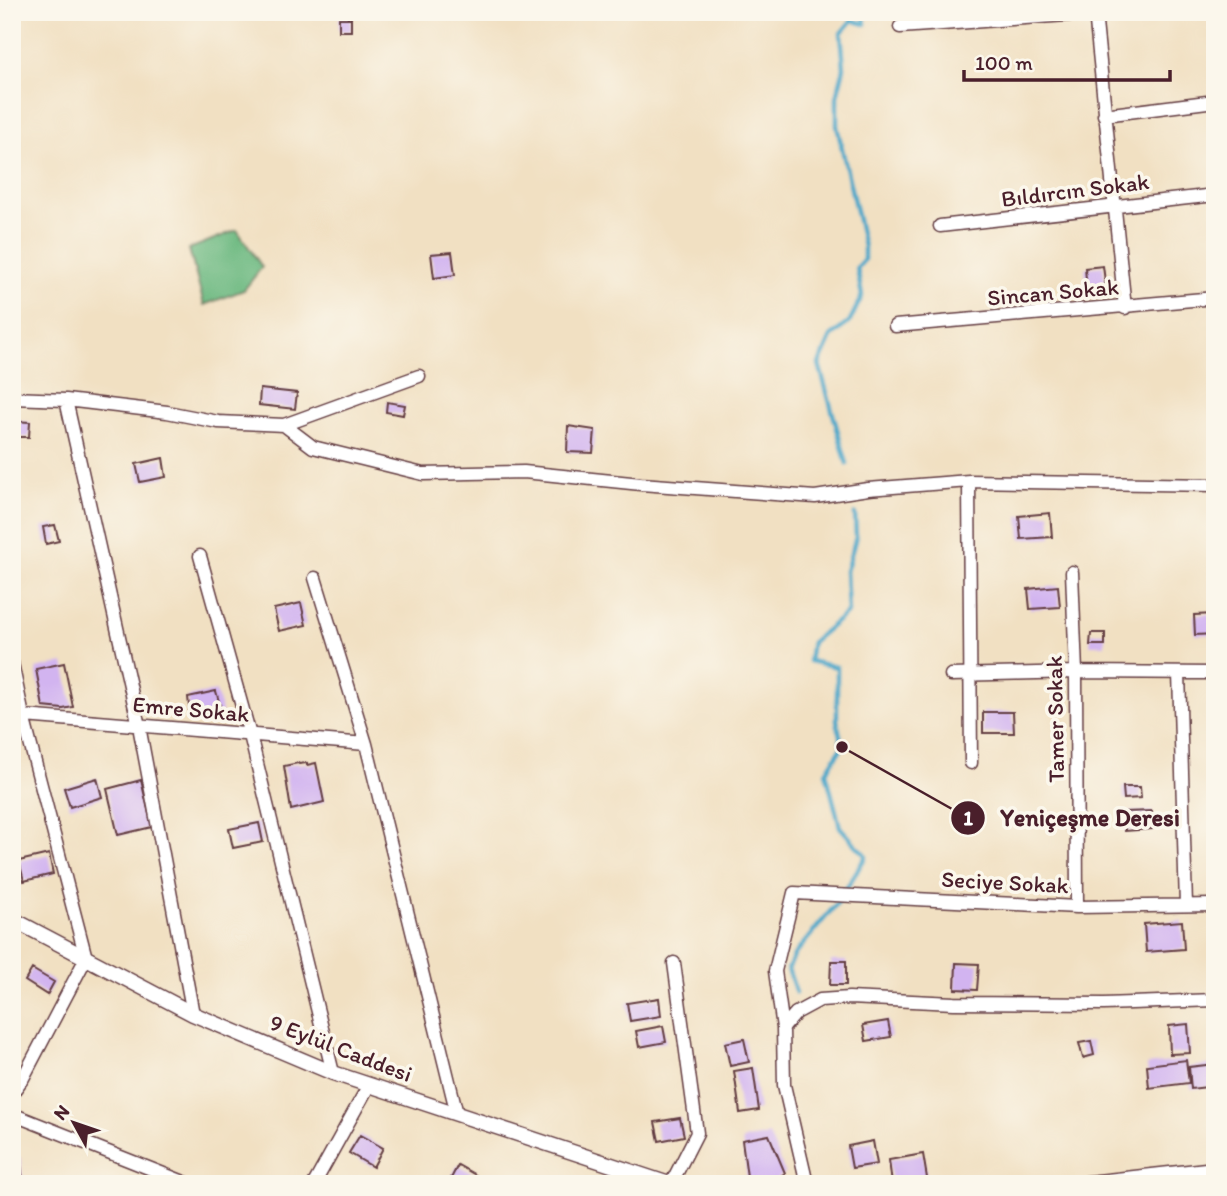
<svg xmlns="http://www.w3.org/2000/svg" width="1227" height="1196" viewBox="0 0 1227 1196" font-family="Itim,sans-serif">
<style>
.forest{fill:#6eba82;stroke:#5c6c56;stroke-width:2}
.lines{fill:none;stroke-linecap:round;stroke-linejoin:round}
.stream{stroke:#4ba7c9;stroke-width:4.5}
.building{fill:#d2b4f0}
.minor-casing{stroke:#633c42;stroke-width:15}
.tertiary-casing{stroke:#633c42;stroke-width:17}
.minor{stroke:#fff;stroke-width:12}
.tertiary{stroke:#fff;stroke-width:14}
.labels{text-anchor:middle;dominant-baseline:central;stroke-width:7;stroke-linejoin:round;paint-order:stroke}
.street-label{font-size:23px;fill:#4a1f2b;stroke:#fbf7ec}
.leader{fill:none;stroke:#4a1f2b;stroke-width:2.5}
.callout-dot{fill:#4a1f2b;stroke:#fbf7ec;stroke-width:2.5}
.mark-label{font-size:21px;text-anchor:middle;font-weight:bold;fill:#fff}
.callout-label{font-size:24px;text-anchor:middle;font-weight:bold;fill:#4a1f2b;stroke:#fbf7ec;stroke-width:7;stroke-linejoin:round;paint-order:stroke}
</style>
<rect width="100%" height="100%" fill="#fbf7ec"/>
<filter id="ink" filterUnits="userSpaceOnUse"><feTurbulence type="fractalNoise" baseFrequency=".0143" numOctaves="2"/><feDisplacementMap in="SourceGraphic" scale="14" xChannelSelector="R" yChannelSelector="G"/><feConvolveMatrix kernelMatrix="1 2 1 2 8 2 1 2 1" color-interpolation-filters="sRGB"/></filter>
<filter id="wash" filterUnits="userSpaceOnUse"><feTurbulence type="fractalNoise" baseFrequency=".00686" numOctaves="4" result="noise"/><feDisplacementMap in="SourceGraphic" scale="28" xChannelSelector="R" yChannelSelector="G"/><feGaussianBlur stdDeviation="1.57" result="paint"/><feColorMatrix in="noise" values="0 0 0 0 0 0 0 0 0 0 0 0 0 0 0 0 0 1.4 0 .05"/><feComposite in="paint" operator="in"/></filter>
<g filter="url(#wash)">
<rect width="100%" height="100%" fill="#f1e0c2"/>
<path class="forest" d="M237 230 262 267 244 290 204 305 189 249Z"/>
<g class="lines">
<path class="stream" d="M847 464 819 364 831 337 850 321 862 296 857 268 864 260V247L837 126V96L844 68 841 33 852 20 865 24 864 12
M796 993 788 969 795 954 838 902 866 856 840 827 826 772 842 747 837 720V667L809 661 812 642 848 612 846 571 856 537 855 514"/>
</g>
<g id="blocks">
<path class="building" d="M339 18H351V31H339Z
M452 252 455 275 434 278 431 254Z
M1103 266 1106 289 1087 291 1085 268Z
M260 389 297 393 295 409 259 405Z
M387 402 405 405 403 415 386 412Z
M12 421 30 422 29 437H12Z
M568 426 595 430 593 453 567 452Z
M163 458 166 477 140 482 136 464Z
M1050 513 1052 537 1021 539 1019 516Z
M55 525 59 541 46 544 43 527Z
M1058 586 1060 607 1030 609 1028 589Z
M301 603 306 625 279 631 274 609Z
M1215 614V634L1195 635 1194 615Z
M1091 633H1105V645H1090Z
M64 663 73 707 63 709 43 707 36 669Z
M216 691 223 716H190L188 697Z
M983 712H1013L1014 733H983Z
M298 763 299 764 307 763V765L316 763 324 802 291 810 284 766Z
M97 778 102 797 70 807 64 788Z
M141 780 152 827 118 835 107 789Z
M1123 787H1140L1141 798 1124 799Z
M1152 811V829L1125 831 1124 812Z
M259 823 263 842 233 848 229 829Z
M49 854 53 874 24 881 19 861Z
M1182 921 1184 949 1146 952 1144 924Z
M831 961H846V985H830Z
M956 963 979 964 977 990 955 989Z
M32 969 54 982 47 995 25 981Z
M659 998 661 1016 630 1021 627 1003Z
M888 1021 891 1037 866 1041 863 1025Z
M1188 1024 1190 1053 1170 1054 1169 1026Z
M663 1026 666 1042 639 1047 636 1031Z
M744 1039 749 1062 730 1066 725 1043Z
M1091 1041 1094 1055 1083 1058 1079 1043Z
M1186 1060 1189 1083 1149 1088 1147 1065Z
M1215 1064V1086L1191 1089 1189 1067Z
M753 1068 759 1110 740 1113 734 1071Z
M680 1118 684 1136 659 1141 655 1122Z
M360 1135 383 1148 373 1167 349 1153Z
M769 1135 785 1173 770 1184H748L742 1140Z
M873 1141 877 1164 852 1168 848 1146Z
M923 1154 928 1184H892L889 1160Z
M20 1157 23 1181 12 1184V1158Z
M458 1165 484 1180 482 1184H448Z"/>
</g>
</g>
<g filter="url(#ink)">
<use href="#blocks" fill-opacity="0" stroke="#633c42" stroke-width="2"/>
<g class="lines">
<defs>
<path id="minor" d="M900 27 1095 13 1125 308
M1104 115 1215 101
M940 226 1215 195
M895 326 1215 298
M12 398 66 400 167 412 218 422 284 425 419 376
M66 400 139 726 193 1014
M284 425 313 447 423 474 524 472 641 484 815 497 868 489 969 481 1215 485
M969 481 971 763
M200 556 250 735 333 1073
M1072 572 1076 672 1077 907
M315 578 366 744 457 1114
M12 663 23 716 86 958 23 1078 12 1093
M1179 673 1186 905
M951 675 1076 672 1215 673
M12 715 366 744
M783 1028 796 1013 820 1000 849 998 954 1003 1104 1004 1215 1000
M12 1114 189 1184
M314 1184 369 1085
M671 1184 697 1133 674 963
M807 1184 784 1085 783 1028 775 971 794 893 1077 907 1215 905
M1071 1184 1215 1168"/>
<path id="tertiary" d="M12 919 193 1014 333 1073 669 1184"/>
</defs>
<use href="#minor" class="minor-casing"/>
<use href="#tertiary" class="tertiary-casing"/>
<use href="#minor" class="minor"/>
<use href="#tertiary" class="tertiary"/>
</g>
</g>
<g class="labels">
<g class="street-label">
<text transform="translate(1075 190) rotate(-7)">Bıldırcın Sokak</text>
<text transform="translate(1053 292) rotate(-5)">Sincan Sokak</text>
<text transform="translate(191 709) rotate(5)">Emre Sokak</text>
<text transform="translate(1055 719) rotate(-91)">Tamer Sokak</text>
<text transform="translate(1005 882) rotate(3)">Seciye Sokak</text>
<text transform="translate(341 1048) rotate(21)">9 Eylül Caddesi</text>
</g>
</g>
<path class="leader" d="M842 747L968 818"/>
<g class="callout-dot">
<circle cx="842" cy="747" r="7"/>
<circle cx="968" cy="818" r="18"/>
</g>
<g class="mark-label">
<text x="968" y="825">1</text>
</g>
<g class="callout-label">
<text x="1090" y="826">Yeniçeşme Deresi</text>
</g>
<rect width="1227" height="1196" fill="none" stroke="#fbf7ec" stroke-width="42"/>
<g transform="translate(74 1123) rotate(310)" stroke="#fbf7ec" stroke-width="5" paint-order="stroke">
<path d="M0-5L12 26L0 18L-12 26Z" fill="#4a1f2b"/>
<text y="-10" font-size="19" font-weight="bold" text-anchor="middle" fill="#4a1f2b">N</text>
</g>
<path d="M964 70v10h206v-10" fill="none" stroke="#4a1f2b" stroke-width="3.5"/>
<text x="975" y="70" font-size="21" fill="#4a1f2b" stroke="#fbf7ec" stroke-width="5" paint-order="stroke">100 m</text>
</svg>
